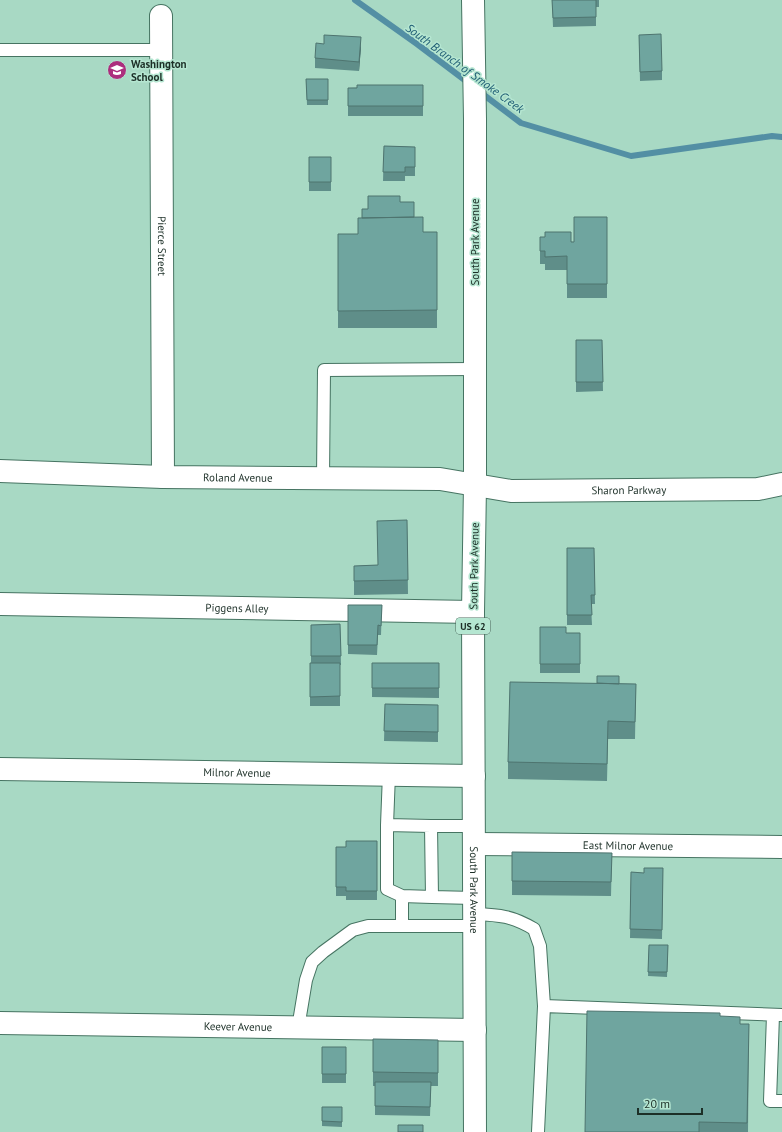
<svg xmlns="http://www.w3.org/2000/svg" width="782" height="1132" viewBox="0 0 782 1132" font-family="'PT Sans',sans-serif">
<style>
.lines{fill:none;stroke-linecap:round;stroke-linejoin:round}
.stream{stroke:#538fa4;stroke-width:6}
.service-casing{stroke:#467462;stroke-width:14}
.minor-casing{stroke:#467462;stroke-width:24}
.primary-casing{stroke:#467462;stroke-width:24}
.service{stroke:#fff;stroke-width:12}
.minor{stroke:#fff;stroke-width:22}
.primary{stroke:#fff;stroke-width:22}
.wall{fill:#5f8e89}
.shaded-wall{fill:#4e746f}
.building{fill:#6fa59f;stroke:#4e746f}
.labels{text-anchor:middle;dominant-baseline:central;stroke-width:3;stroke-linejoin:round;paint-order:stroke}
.shield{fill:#b5e6d1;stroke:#4a665a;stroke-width:1}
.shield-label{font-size:10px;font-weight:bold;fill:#1c2f27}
.poi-label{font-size:11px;font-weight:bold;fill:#1c2f27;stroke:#b5e6d1;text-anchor:start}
.street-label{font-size:11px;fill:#1c2f27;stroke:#b5e6d1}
.water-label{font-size:12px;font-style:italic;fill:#1e5c73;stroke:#b5e6d1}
</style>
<rect width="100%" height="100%" fill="#a8d9c4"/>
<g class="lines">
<path class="stream" d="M355 0 417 44 470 84
M480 92 521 123 631 156 772 136 782 137"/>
<defs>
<path id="service" d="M0 50H162
M323 478 324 370 475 369
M387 825 389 774
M402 896 387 889V825L431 826
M432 897 474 898
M475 914C500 915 512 916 534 929L540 946 544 1006 538 1132
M402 926H475
M544 1006 782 1015
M773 1015 770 1101H782
M298 1028 306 980 312 962 323 952 353 930 368 926H402V896L432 897 431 826H474"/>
<g id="minor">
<path id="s1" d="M161 16 163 477"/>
<path id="s2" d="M0 471 163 477 440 479 511 491 758 489 782 484"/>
<path id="s3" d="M0 604 473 612"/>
<path id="s4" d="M0 769 474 776"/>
<path id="s5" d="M474 844 782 847"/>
<path id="s6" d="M0 1023 475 1030"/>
</g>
<g id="primary">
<path id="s7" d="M473 0 475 119V485L473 612 475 1132"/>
</g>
</defs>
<use href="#service" class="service-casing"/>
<use href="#minor" class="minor-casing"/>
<use href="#primary" class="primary-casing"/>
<use href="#service" class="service"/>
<use href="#minor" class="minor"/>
<use href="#primary" class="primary"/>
</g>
<path class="wall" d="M552 0H599V7H596V26L553 27Z
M639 35 662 71V80L640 81Z
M361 47 359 71 315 68V58Z
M306 79H328V105H307Z
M423 85V116H348V88Z
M384 146 415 147V176H405V181H383Z
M309 157H331V191H309Z
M400 202 414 217 423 232H437V328H338V234H358L362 218 368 209Z
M607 217V298H567V270H545V264H540V237L574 242Z
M576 340H602L603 391 576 392Z
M407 520 408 594 354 595V566L378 565Z
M567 548H594L595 604H591L592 625H567Z
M348 605H382L381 635H378L377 655 348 654Z
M340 624 341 665H340V706H310V663H311V625Z
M540 627 566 633H580V673H540Z
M372 663H439V698L372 697Z
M597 683 636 684 635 739H608L607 781 508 779V762Z
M385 704 438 705V742L384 741Z
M377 841V900H346V896H336V847H346Z
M512 852 612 853 611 896 512 895Z
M663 868 662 939 630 938 631 872 644 873Z
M649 945H668L667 977 648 976Z
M720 1016 740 1024H749L748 1132H585Z
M373 1039 438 1040V1086H431L430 1116 375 1115V1086H373Z
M322 1047H346V1083H322Z
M322 1107H342V1127L322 1126Z"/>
<path class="shaded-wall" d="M361 37V47L359 71V62Z"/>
<path class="building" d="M552 0H596V17L553 18Z
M661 34 662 71 640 72 639 35Z
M324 35 361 37 359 62 315 58 316 43 324 44Z
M306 79H328V100H307Z
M357 85H423V106H348V88H357Z
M384 146 415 147V167H405V172H383Z
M309 157H331V182H309Z
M368 196H400V202H414V217L362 218V209H368Z
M423 217V232H437V310L338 311V234H358V218Z
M574 217H607V284H567V256L545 257V251H540V237H545V232H571V242H574Z
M576 340H602L603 382H576Z
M407 520 408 580 354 581V566L378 565 377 521Z
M567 548H594L595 595H591L592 615H567Z
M348 605H382L381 626 378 625 377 645H348Z
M340 624 341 656H311V625Z
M540 627H566V633H580V664H540Z
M310 663H340V696L310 697Z
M372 663H439V688H372Z
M597 676H619V684L597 683Z
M510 682 636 684 635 722 608 721 607 764 508 762Z
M385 704 438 705V732L384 731Z
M346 841H377V891H346V887H336V847H346Z
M512 852 612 853 611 882 512 881Z
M644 868H663L662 930 630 929 631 872 644 873Z
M649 945H668L667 972H648Z
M587 1011 720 1013V1016L740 1017V1024H749L747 1123 699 1122V1132H585Z
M373 1039 438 1040V1073L373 1072Z
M322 1047H346V1074H322Z
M375 1082H431L430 1107 375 1106Z
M322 1107H342V1122L322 1121Z
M398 1125H423V1132H398Z"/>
<defs>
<symbol id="school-disc" viewBox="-11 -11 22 22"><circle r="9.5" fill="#ac2e7d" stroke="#b5e6d1"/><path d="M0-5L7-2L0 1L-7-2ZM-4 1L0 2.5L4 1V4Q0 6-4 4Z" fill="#fff"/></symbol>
</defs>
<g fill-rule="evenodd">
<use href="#school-disc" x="106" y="59" width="22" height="22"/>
</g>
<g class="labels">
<rect class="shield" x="456" y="618" width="34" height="16" rx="3"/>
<g class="shield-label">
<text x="473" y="626">US 62</text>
</g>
<g class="poi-label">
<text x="131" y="64">Washington<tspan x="131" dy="13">School</tspan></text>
</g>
<g class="street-label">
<text transform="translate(475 242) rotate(-90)">South Park Avenue</text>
<text stroke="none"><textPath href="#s1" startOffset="230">Pierce Street</textPath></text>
<text stroke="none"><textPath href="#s2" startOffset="238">Roland Avenue</textPath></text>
<text stroke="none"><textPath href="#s2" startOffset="630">Sharon Parkway</textPath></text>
<text transform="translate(474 566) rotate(-89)">South Park Avenue</text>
<text stroke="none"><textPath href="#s3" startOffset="237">Piggens Alley</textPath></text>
<text stroke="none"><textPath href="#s4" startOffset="237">Milnor Avenue</textPath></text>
<text stroke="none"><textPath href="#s5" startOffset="154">East Milnor Avenue</textPath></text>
<text stroke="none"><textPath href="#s7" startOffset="890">South Park Avenue</textPath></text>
<text stroke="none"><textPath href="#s6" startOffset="238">Keever Avenue</textPath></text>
</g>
<g class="water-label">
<text transform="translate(465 68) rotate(36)">South Branch of Smoke Creek</text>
</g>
</g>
<path d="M638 1108v6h64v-6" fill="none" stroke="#1c2f27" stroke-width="2"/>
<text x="644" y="1108" font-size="12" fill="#1c2f27" stroke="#b5e6d1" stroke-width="3" paint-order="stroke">20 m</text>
</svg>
